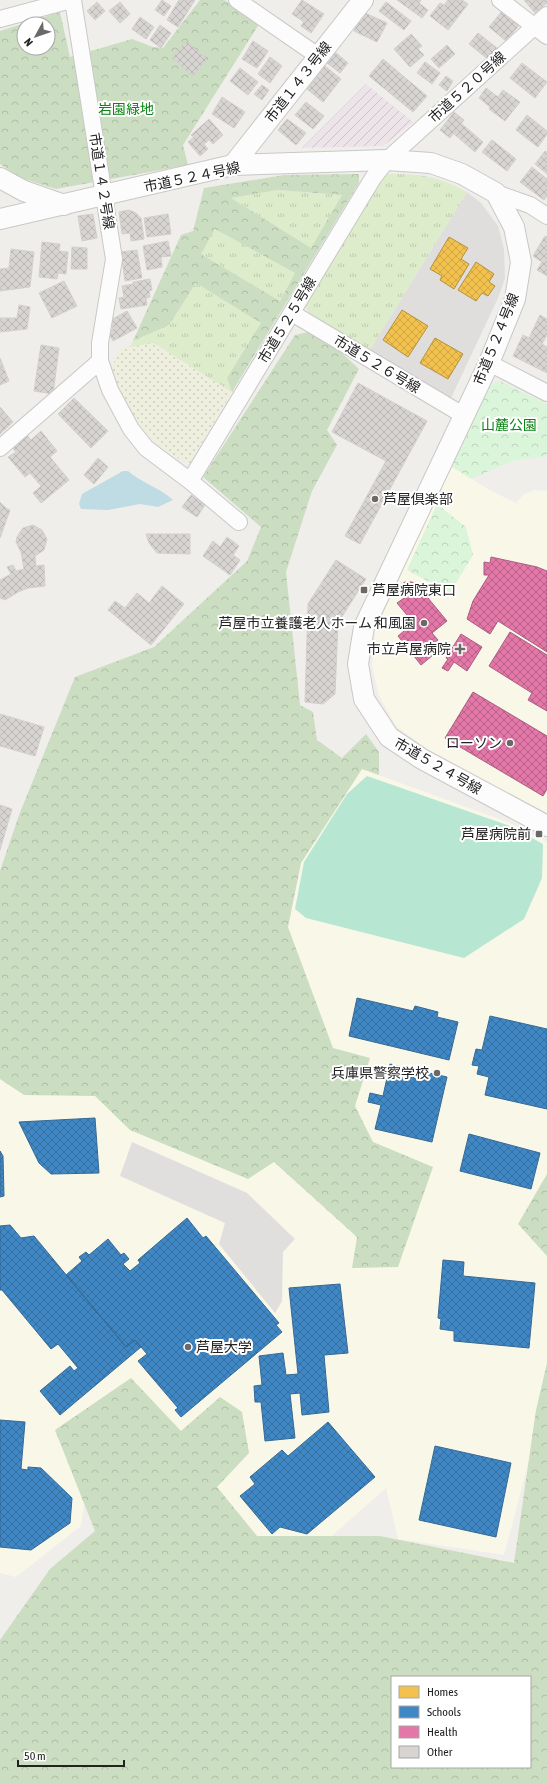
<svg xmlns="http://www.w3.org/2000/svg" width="547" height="1784" viewBox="0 0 547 1784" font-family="'Asap Condensed','Noto Sans JP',sans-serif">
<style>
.residential{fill:#dfdedc}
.industrial{fill:url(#industrial-furrows)}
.education{fill:#f8f7e8}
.farmland{fill:url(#farmland-dots)}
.grass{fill:url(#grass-tufts)}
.forest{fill:url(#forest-crowns);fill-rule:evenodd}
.park{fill:url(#park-crowns)}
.pitch{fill:#b7e6d2}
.parking{fill:#e0dfde}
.water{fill:#bfdbe3}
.homes{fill:url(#homes-cross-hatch);stroke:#b49141}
.schools{fill:url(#schools-cross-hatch);stroke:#366994}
.health{fill:url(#health-cross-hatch);stroke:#a95e80}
.building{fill:url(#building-cross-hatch);stroke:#d3d0cc}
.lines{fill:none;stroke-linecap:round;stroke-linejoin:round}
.minor-casing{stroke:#c9c8c7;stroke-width:18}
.tertiary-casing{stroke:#c9c8c7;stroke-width:22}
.minor{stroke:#fdfcfc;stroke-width:16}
.tertiary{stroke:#fdfcfc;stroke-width:20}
.poi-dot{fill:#6a6968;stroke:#fff;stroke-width:1.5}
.labels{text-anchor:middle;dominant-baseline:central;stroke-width:4;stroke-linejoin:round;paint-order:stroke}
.street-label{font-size:14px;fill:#222;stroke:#fff}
.park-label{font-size:14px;fill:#0c8416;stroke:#fff}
.poi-label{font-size:14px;fill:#222;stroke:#fff;text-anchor:end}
</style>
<defs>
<pattern id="industrial-furrows" width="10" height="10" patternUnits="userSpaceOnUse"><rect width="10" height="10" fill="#ede4e9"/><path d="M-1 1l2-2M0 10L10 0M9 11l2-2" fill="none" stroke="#cbc3c8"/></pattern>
<pattern id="farmland-dots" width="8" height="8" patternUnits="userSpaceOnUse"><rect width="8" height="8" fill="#efefdf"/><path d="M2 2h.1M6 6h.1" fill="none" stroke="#cdcdbf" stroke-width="1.8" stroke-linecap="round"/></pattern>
<pattern id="grass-tufts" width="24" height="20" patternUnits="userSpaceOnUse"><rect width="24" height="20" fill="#ddeccb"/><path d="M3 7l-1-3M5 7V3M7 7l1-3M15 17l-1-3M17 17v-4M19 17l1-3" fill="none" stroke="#bdcaae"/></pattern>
<pattern id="forest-crowns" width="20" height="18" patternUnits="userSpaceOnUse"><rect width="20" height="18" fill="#cbdec1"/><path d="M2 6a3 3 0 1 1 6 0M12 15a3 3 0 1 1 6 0" fill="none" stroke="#aebea6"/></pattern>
<pattern id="park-crowns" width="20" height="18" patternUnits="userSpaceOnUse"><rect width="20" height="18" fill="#daf5da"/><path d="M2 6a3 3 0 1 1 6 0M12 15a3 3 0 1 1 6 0" fill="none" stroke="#bbd2bb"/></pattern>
<pattern id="homes-cross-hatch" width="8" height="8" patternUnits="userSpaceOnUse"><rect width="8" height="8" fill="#f2c14e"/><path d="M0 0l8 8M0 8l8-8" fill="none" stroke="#cfa644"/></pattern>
<pattern id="schools-cross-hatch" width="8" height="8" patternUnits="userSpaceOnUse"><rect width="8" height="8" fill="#3f88c5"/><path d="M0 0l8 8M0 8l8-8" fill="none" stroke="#346fa0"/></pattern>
<pattern id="health-cross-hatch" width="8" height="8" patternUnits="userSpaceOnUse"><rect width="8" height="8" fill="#e377a8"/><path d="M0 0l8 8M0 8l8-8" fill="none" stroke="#b86188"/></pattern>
<pattern id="building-cross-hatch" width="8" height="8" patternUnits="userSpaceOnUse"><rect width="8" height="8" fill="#d7d4d2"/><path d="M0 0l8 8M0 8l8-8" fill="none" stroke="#b8b6b4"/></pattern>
</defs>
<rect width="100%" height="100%" fill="#f0eeeb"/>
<path class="residential" d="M467 192 481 203 498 226 504 249 505 278 498 298 451 398 447 400 368 353Z"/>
<path class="industrial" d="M366 84 413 122 383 146 302 148Z"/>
<path class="education" d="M451 466 491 491 516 503 524 494 535 490 547 491V813L427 749 397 727 379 696 372 666 375 631Z
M362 769 510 823 547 842V1393L504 1555 398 1539 386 1488 316 1550 239 1537 88 1475 81 1526 16 1577 0 1573V1078L288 927 301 863Z"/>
<path class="farmland" d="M153 343 232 392 189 465 159 446 139 426 109 374 120 348Z"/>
<path class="grass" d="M385 174C421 174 435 175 467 192L368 353 313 321 303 302 381 177Z
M278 190 342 195 311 249 231 198Z
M215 229 295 273 280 301 201 254Z
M196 283 262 323 227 378 232 392 153 343 130 347 133 341 169 325Z"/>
<path class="forest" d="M200 0H224L261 21 183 145 188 165 56 189 21 178 0 164V31L60 12 70 57 132 39 153 47 163 48ZM24 24H48V48H24Z
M359 174V183L232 392 227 378 261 323 196 283 169 325 133 341 181 235 193 231 204 188 284 175ZM278 190 342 195 311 248 231 198ZM215 229 295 273 280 301 201 254Z
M317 330 359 369 327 430 337 445 312 491 286 572 300 705 313 712 317 740 342 758 366 734 379 752V775L362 769 301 863 288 927 333 1048 370 1058 355 1106 373 1142 433 1167 398 1267 352 1268 357 1237 274 1162 248 1179 130 1130 95 1096 24 1095 0 1079V871L19 815 75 677 154 647 247 561 261 527 203 477 295 335Z
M547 1174V1256L518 1224Z
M547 1363V1784H0V1640L50 1569 95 1531 55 1430 131 1378 181 1431 220 1397 242 1412 249 1453 217 1487 257 1536H380L514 1563 536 1410ZM392 1677H530V1767H392Z"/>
<path class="park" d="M500 381 547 404V456L512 461 471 479 451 466 486 388Z
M437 504 466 527 473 555 450 593 407 570Z"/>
<path class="pitch" d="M367 776 510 826 543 844 542 878 524 919 464 958 306 918 295 909 304 862 347 794Z"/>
<path class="parking" d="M132 1142 247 1193 295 1239 283 1252 282 1301 275 1313 219 1244 225 1223 120 1176Z"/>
<path class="water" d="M123 471H128C142 483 160 488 173 500L158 507 140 504 108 510 81 509 79 504 82 494Z"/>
<path class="homes" d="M449 237 468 248 461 259 469 264 454 289 440 280 442 276 430 269Z
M476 262 494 274 489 282 495 286 488 296 482 293 476 301 458 290Z
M402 310 428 326 408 357 383 340Z
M435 338 463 354 448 379 420 363Z"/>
<path class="schools" d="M357 998 413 1011 415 1006 438 1012 437 1017 458 1022 449 1060 349 1036Z
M490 1016 547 1029V1109L485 1095 489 1077 477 1074 479 1066 472 1065 476 1049 482 1050Z
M390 1064 447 1077 432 1142 375 1129 381 1105 368 1102 370 1093 383 1096Z
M95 1118 99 1173 51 1174 39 1163 19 1122Z
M469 1134 540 1153 531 1189 460 1171Z
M0 1151 3 1156 4 1196 0 1197Z
M187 1218 203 1238 206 1236 279 1323 276 1325 282 1332 181 1417 175 1410 178 1408 138 1361 147 1354 135 1340 126 1347 66 1275 82 1261 79 1257 86 1252 89 1255 108 1239 121 1255 124 1253 129 1259 123 1264 130 1271 140 1263 138 1260Z
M10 1225 21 1238 34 1236 126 1347 135 1340 141 1347 60 1415 40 1391 70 1366 74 1371 78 1368 58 1344 51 1349 2 1290H0V1226Z
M443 1260 464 1262 463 1276 535 1283 529 1348 454 1341V1331L440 1329 441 1319 438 1318Z
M340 1284 348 1353 324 1355 329 1412 302 1415 300 1393 290 1394 295 1438 265 1441 261 1402H255L254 1386 262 1385 259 1356 283 1353 286 1375 298 1374 289 1288Z
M0 1420 25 1422 21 1469 28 1470V1467L41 1468 72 1498 70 1523 31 1550 0 1547Z
M328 1422 375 1477 307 1534 280 1527 272 1534 240 1496 255 1484 250 1477 282 1450 288 1456Z
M435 1446 511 1463 496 1537 419 1520Z"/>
<path class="health" d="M491 557 537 567 547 571V652L498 621 490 634 467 619 473 601 489 575H484V562L490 563Z
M405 582H412L418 586 447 621 432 633 438 640 428 648 433 655 421 665 398 636 404 631 400 627 403 624 400 620 407 615 397 603 407 596 399 586Z
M510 632 547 655V711L528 700 532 693 489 666Z
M461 634 482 647 467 671 454 662 448 671 442 668 448 659 446 658Z
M473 692 547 736V789L543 796 445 738Z"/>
<path class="building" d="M162 0 171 6 164 16 155 10Z
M179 0H195L178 27 167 20Z
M302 0 324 14 311 33 301 26 304 22 292 14Z
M397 0H421L419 3 428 10 422 18Z
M448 0H462L468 4 448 30 430 16 440 3 444 5Z
M524 0H547V3L535 13Z
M97 2 105 11 95 20 87 11Z
M120 2 130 14 120 23 109 11Z
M386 2 411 21 404 30 379 11Z
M503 10 520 24 506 41 489 27Z
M363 12 387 23 377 42 354 31Z
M140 17 154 27 146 39 132 29Z
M160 25 171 33 161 48 150 40Z
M478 33 497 48 489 60 469 44Z
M411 34 422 46 418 49 424 55 410 67 394 49Z
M186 41 207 59 193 76 172 58Z
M253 41 268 51 257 68 242 59Z
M447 45 455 54 439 68 431 59Z
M335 52 348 63 340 73 327 63Z
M270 57 282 66 270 83 258 74Z
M383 59 427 96 413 112 369 76Z
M425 62 440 73 432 84 417 73Z
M522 63 547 82 535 98 510 78Z
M325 66 341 79 323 102 307 89Z
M240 68 258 82 248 95 230 81Z
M446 76 453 81 447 91 439 85Z
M262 85 269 90 262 100 254 94Z
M486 88 498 97 503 90 520 102 505 121 489 109 490 107 479 98Z
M222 97 245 112 234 128 212 114Z
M306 102 324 116 313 129 295 115Z
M454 112 464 120 450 138 440 130Z
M527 115 547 131V134L538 147 516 130Z
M209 119 223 135 213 144 209 140 204 144 208 149 200 156 188 142 194 137 191 135Z
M287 119 306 133 296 145 278 130Z
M462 124 483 142 475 152 454 134Z
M492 140 516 159 507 171 482 152Z
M545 151 547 152V174L535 164Z
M532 167 547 179V196L544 200 520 182Z
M129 210 136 213 141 218 144 239 131 241 130 233 122 234 119 212Z
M93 214 97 238 82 241 78 216Z
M168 214 171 234 147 237 144 218Z
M545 236 547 237V276L537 270 542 262 533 256Z
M168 241 171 256 161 257 162 267 147 270 143 246Z
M42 242 60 244 59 251 68 252 66 274 58 273 57 279 39 277Z
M72 247 87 248V269H71Z
M11 249 34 252 30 287 0 291V269L9 268Z
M137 250 142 278 125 281 121 252Z
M150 279 152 290 149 291 150 297 146 298 147 305 121 309 119 298 124 297 122 286 133 284V282Z
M64 281 77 306 52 318 39 293Z
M19 305 30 307 27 329 0 332V318H17Z
M127 311 137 328 113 341 108 332 113 329 109 321Z
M540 315 547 319V335L542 344 547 347V373L513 356 523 335 529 338Z
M41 345 59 348 53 394 34 391Z
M0 358 9 381 0 385Z
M358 383 427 421 360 544 345 536 386 461 332 432Z
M74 398 108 431 91 448 58 414Z
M0 407 13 422 0 434Z
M41 431 57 451 50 457 69 480 41 503 33 493 41 486 30 473 25 477 8 457 16 452 11 446 26 434 31 440Z
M98 458 108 467 94 484 84 475Z
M191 495 205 505 197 517 182 507Z
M0 502 6 508 10 510 0 538Z
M33 525 42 530 47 539 44 550 35 556 36 566 44 565 45 586 28 588 18 592 5 600 0 598V580L11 574 7 567 13 565 16 571 24 569 21 552 16 542 17 537 23 528Z
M146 534H190V554L157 553 149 543Z
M227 537 239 546 233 555 240 560 230 575 203 556 213 541 220 547Z
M336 560 366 579 338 623 335 694 323 704 305 702 308 604Z
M162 586 184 604 151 645 108 610 115 601 125 608 137 593 149 603Z
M0 714 44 727 35 756 0 746Z
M0 805 12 809 0 850Z"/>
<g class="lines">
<defs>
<path id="minor" d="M73 0 114 259 100 343V361L110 390 131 429 146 448 190 481 239 522
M237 0 318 56
M500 0 547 36
M0 19 71 0
M496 193 530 205 547 216
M292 313 463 415
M489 363 547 393
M0 448 100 361
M190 481 373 178 387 160 547 15"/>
<path id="tertiary" d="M233 165 363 0
M0 178 24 191 64 205
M0 219 233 165 387 160 431 163 462 174 496 193 514 227 521 262 515 299 489 363 364 627 358 664 364 699 389 737 422 759 547 826"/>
</defs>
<use href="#minor" class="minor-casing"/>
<use href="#tertiary" class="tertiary-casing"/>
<use href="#minor" class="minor"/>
<use href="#tertiary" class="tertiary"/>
</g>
<g class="poi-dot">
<circle cx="375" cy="499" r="4"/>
<rect x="360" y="586" width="8" height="8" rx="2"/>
<circle cx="424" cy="623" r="4"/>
<path d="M458 643h4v4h4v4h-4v4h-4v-4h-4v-4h4z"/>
<circle cx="510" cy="743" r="4"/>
<rect x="535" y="830" width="8" height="8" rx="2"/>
<circle cx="437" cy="1073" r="4"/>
<circle cx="188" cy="1347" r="4"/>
</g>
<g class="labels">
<g class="street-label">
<text transform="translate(298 82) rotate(-52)">市道１４３号線</text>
<text transform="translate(467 87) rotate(-42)">市道５２０号線</text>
<text transform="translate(192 177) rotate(-12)">市道５２４号線</text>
<text transform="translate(102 181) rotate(81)">市道１４２号線</text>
<text transform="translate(287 320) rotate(-59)">市道５２５号線</text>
<text transform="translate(496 339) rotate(-68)">市道５２４号線</text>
<text transform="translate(377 364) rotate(31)">市道５２６号線</text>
<text transform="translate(438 766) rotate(30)">市道５２４号線</text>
</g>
<g class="park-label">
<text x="126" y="109">岩園緑地</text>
<text x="509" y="425">山麓公園</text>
</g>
<g class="poi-label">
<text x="383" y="499" text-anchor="start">芦屋倶楽部</text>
<text x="372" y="590" text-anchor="start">芦屋病院東口</text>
<text x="416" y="623">芦屋市立養護老人ホーム 和風園</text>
<text x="451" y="649">市立芦屋病院</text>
<text x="502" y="743">ローソン</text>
<text x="531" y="834">芦屋病院前</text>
<text x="429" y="1073">兵庫県警察学校</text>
<text x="196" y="1347" text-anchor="start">芦屋大学</text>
</g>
</g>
<rect x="391" y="1676" width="140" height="92" fill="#ffffff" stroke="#a7a7a7"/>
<rect x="399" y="1686" width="20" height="12" fill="#f2c14e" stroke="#a7a7a7"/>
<text x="427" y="1696" font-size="12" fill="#222222">Homes</text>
<rect x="399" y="1706" width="20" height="12" fill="#3f88c5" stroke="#a7a7a7"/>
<text x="427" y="1716" font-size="12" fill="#222222">Schools</text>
<rect x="399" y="1726" width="20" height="12" fill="#e377a8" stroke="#a7a7a7"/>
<text x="427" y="1736" font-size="12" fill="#222222">Health</text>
<rect x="399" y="1746" width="20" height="12" fill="#d7d4d2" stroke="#a7a7a7"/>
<text x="427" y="1756" font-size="12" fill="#222222">Other</text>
<g transform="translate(36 36) rotate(230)"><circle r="19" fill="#ffffff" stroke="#a7a7a7"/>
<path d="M0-3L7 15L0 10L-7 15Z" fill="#6a6968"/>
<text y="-6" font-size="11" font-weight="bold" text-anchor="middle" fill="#222222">N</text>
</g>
<path d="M18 1760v6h106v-6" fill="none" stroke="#222222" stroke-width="2"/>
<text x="24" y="1760" font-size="12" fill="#222222" stroke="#ffffff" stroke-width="3" paint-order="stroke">50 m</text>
</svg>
